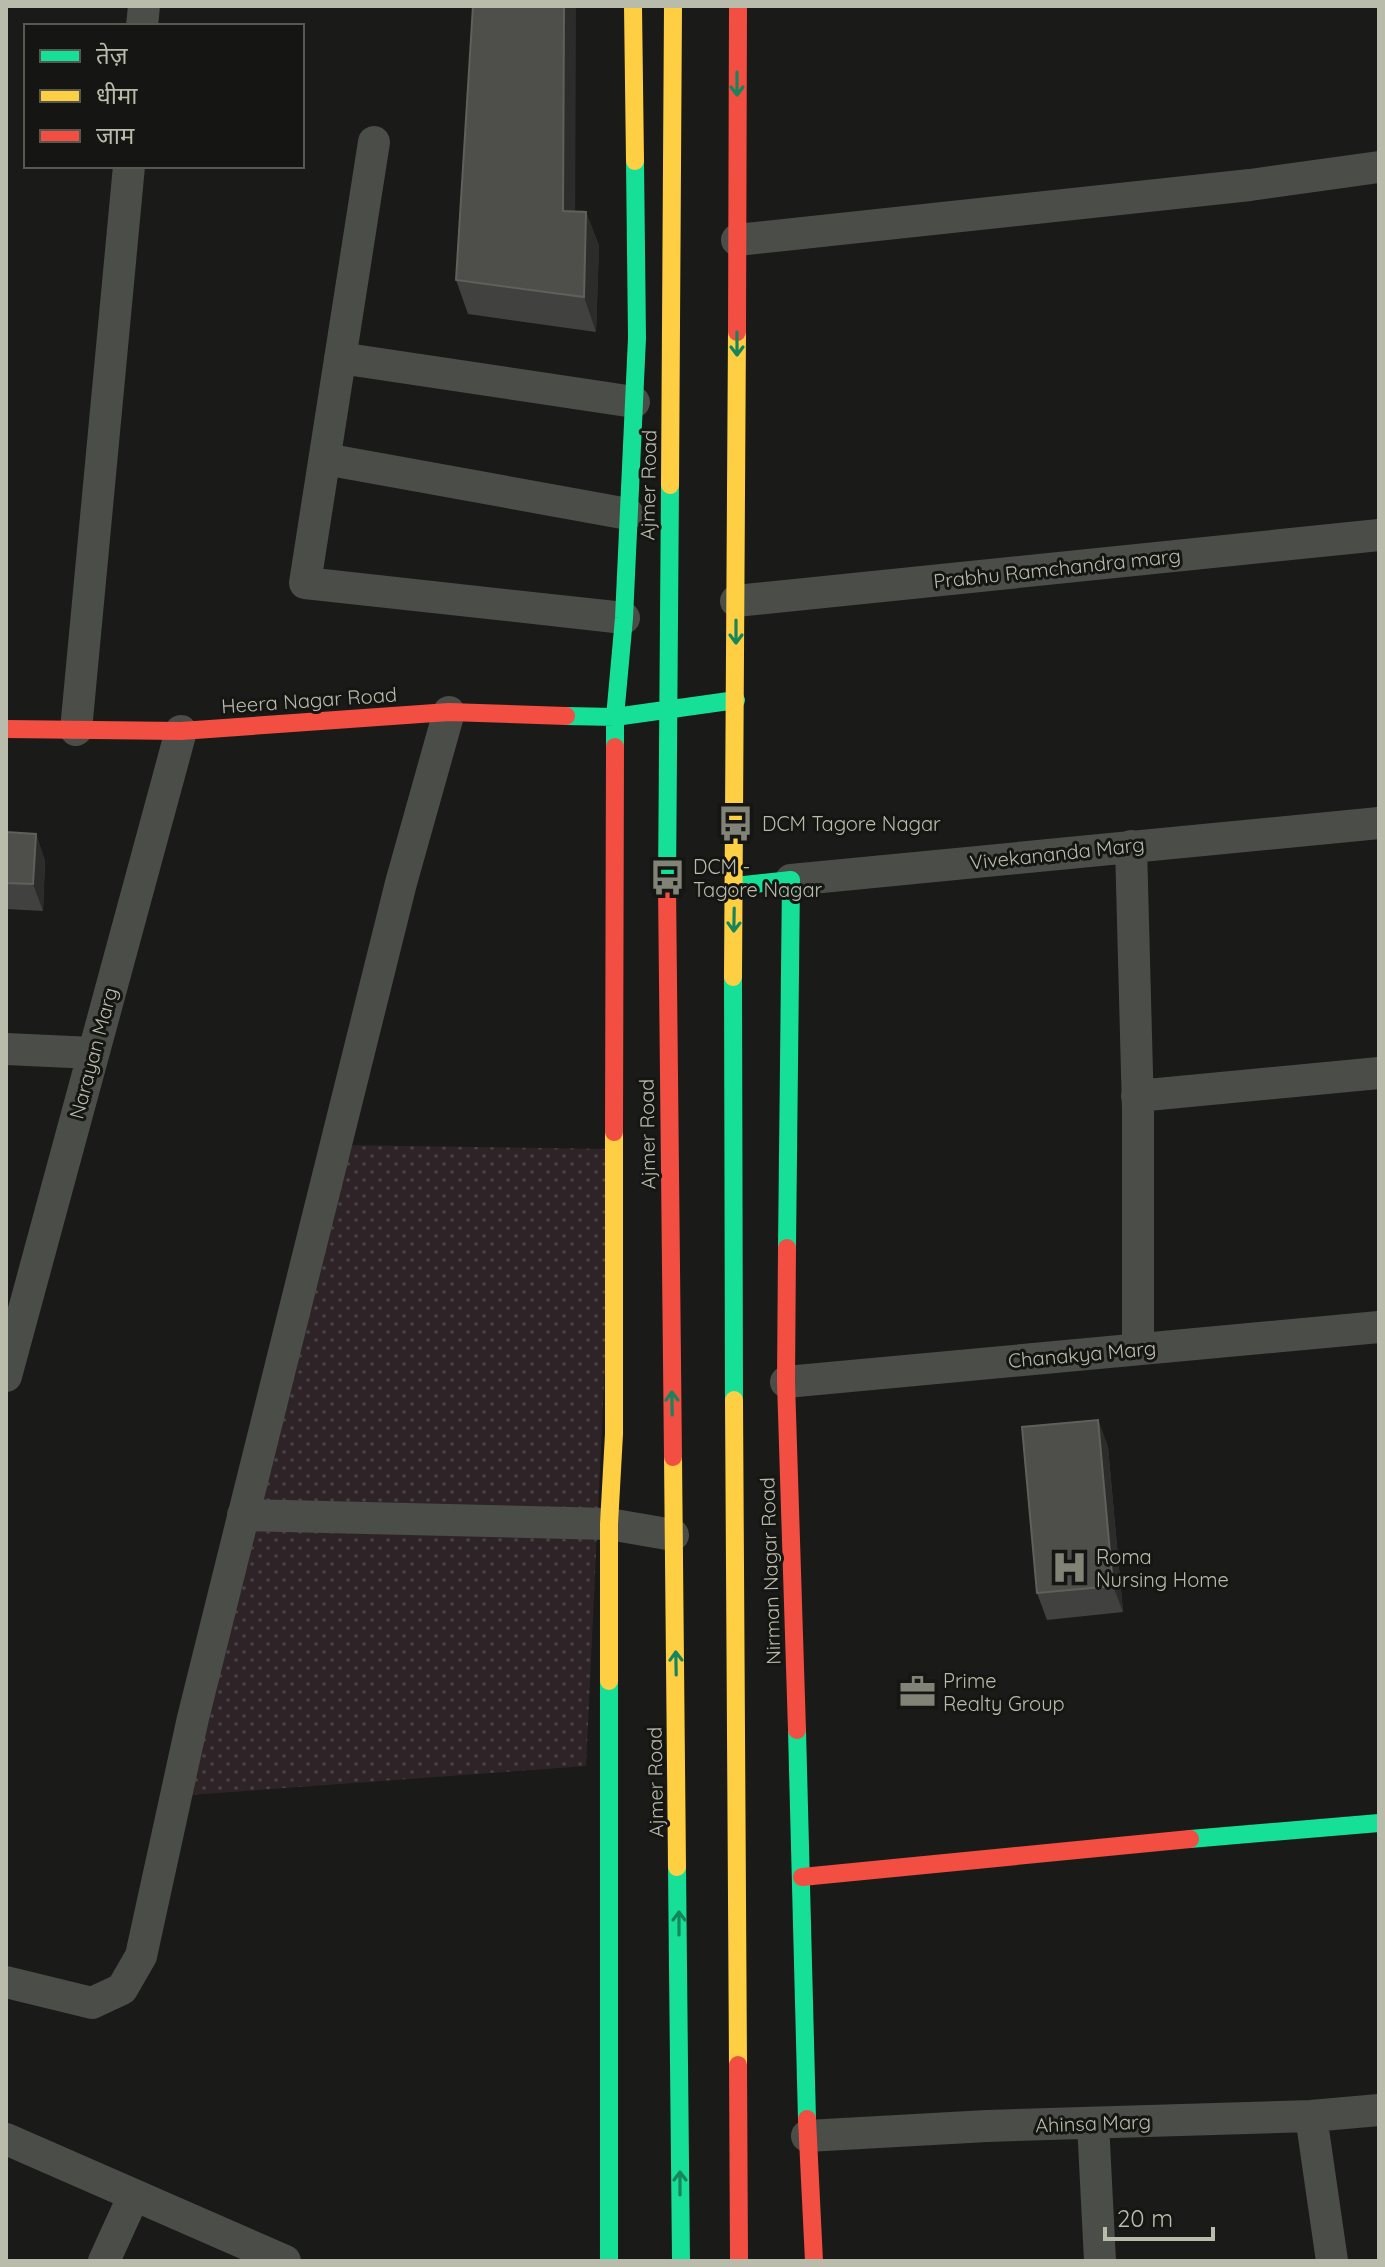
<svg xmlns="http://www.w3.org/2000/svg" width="1385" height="2267" viewBox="0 0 1385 2267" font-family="Quicksand,'Noto Sans Devanagari',sans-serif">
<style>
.grass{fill:url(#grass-dots)}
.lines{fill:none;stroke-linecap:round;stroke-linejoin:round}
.street{stroke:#4b4d48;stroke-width:32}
.fast{stroke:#16e098;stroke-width:18}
.slow{stroke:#ffcf43;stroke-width:18}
.jam{stroke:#f24e42;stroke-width:18}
.wall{fill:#41423f}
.shaded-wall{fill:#2c2d2b}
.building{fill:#4e4f4b;stroke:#5f605a;stroke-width:2}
.oneway{stroke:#16855c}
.labels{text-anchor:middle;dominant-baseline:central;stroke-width:6;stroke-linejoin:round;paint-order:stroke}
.street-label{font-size:20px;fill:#b9bcaa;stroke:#151613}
.poi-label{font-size:20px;fill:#b9bcaa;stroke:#151613;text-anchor:start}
</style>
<defs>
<pattern id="grass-dots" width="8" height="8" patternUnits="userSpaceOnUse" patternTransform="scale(2)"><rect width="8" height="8" fill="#2e2428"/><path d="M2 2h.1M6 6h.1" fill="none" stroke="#4a4244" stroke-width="1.8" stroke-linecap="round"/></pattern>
</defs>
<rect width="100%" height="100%" fill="#1a1a19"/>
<path class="grass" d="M337 1145 615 1149 586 1766 177 1796Z"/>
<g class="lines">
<path class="street" d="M142 26 144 6
M374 142 305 583 624 618
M737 240 1250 185 1379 167
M340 358 634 402
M325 459 628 514
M736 601 1379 535
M76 730 129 166
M1131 846 1138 1111V1349
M791 880 1379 823
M6 1049 93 1053
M1137 1096 1379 1073
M6 1376 181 731
M786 1382 1379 1327
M243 1515 609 1524 673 1535
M6 1982 92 2003 122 1989 141 1956 193 1718 401 883 449 712
M1311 2116 1332 2261
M1093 2123 1100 2261
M807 2136 987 2126 1311 2116 1379 2110
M6 2139 285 2261
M104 2261 134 2195"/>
<path class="fast" d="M566 716 615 717 736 700
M615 747V717L624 618 637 338 635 161
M667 886 670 485
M735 886 791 880 787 1248
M733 977 734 1400
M609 1681V2261
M797 1730 807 2119
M1190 1839 1379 1823
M677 1867 681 2261"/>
<path class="slow" d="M633 6 635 161
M670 485 673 6
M733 977 737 332
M734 1400 738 2065
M673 1457 677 1867
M609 1681V1524L614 1434V1132"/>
<path class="jam" d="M737 332 738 6
M6 729 181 731 449 712 566 716
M667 886 673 1457
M614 1132 615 747
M787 1248 786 1382 797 1730
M802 1877 1190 1839
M738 2065 739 2261
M807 2119 814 2261"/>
</g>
<path class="wall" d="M575 211 586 212 599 246 596 332 468 314 456 280Z
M6 832 36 834 45 861 43 911 6 909Z
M1098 1420 1108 1447 1123 1612 1047 1620 1037 1593Z"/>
<path class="shaded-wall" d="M564 6H576L575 246 563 211Z
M586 212 599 246 596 332 584 297Z
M36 834 45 861 43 911 33 884Z
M1098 1420 1108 1447 1123 1612 1113 1586Z"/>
<path class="building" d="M473 6H564L563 211 586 212 584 297 456 280Z
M6 832 36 834 33 884 6 883Z
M1098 1420 1113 1586 1037 1593 1022 1427Z"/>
<defs><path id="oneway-shaft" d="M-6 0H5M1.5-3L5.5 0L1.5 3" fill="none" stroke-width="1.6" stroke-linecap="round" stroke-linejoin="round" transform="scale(2)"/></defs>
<g class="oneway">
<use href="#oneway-shaft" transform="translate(737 84) rotate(90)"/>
<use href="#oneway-shaft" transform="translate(737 344) rotate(90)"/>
<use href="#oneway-shaft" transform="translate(736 632) rotate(90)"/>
<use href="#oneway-shaft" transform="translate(734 920) rotate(91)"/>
<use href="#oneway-shaft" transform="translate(672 1403) rotate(-91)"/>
<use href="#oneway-shaft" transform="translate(676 1663) rotate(-91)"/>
<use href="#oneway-shaft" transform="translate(679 1923) rotate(-90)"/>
<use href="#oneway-shaft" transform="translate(680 2183) rotate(-90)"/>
</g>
<defs>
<symbol id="bus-bare" viewBox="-9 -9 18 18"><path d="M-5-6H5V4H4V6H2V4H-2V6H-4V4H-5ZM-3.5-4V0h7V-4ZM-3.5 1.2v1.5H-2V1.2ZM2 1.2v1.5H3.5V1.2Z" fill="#818377" stroke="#151613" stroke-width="2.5" paint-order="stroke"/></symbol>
<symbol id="hospital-bare" viewBox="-9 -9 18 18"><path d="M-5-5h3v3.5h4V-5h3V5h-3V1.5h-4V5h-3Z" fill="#818377" stroke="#151613" stroke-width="2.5" paint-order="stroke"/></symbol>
<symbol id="office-bare" viewBox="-9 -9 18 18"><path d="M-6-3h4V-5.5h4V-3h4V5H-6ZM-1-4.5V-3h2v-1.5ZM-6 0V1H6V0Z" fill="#818377" stroke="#151613" stroke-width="2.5" paint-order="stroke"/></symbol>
</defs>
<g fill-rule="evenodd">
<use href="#bus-bare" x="710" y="798" width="51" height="51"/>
<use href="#bus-bare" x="642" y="852" width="51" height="51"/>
<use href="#hospital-bare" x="1044" y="1542" width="51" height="51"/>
<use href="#office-bare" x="892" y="1666" width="51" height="51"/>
</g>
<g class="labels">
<g class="street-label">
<text transform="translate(648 485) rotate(-89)">Ajmer Road</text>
<text transform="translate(1057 568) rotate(-6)">Prabhu Ramchandra marg</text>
<text transform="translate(309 700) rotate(-4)">Heera Nagar Road</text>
<text transform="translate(1057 853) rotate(-6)">Vivekananda Marg</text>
<text transform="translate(93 1053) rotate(-75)">Narayan Marg</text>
<text transform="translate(647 1134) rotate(-91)">Ajmer Road</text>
<text transform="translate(1082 1354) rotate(-5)">Chanakya Marg</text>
<text transform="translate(770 1571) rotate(-92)">Nirman Nagar Road</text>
<text transform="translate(655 1782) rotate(-91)">Ajmer Road</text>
<text transform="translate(1093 2123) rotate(-2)">Ahinsa Marg</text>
</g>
<g class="poi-label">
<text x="762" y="823">DCM Tagore Nagar</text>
<text x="693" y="866">DCM -<tspan x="693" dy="23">Tagore Nagar</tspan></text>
<text x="1096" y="1556">Roma<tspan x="1096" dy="23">Nursing Home</tspan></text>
<text x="943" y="1680">Prime<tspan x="943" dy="23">Realty Group</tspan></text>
</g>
</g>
<rect width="1385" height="2267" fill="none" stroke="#b9bcaa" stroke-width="16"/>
<rect x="24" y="24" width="280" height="144" fill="#151613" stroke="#57584f" stroke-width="2"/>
<rect x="40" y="50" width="40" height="12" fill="#16e098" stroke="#57584f" stroke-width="2"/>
<text x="96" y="64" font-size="24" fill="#b9bcaa">तेज़</text>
<rect x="40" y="90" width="40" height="12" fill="#ffcf43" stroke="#57584f" stroke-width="2"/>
<text x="96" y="104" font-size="24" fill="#b9bcaa">धीमा</text>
<rect x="40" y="130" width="40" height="12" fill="#f24e42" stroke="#57584f" stroke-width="2"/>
<text x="96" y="144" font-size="24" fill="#b9bcaa">जाम</text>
<path d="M1105 2227v12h108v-12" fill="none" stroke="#b9bcaa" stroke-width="4"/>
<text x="1117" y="2227" font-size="24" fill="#b9bcaa" stroke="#151613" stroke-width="6" paint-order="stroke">20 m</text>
</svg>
